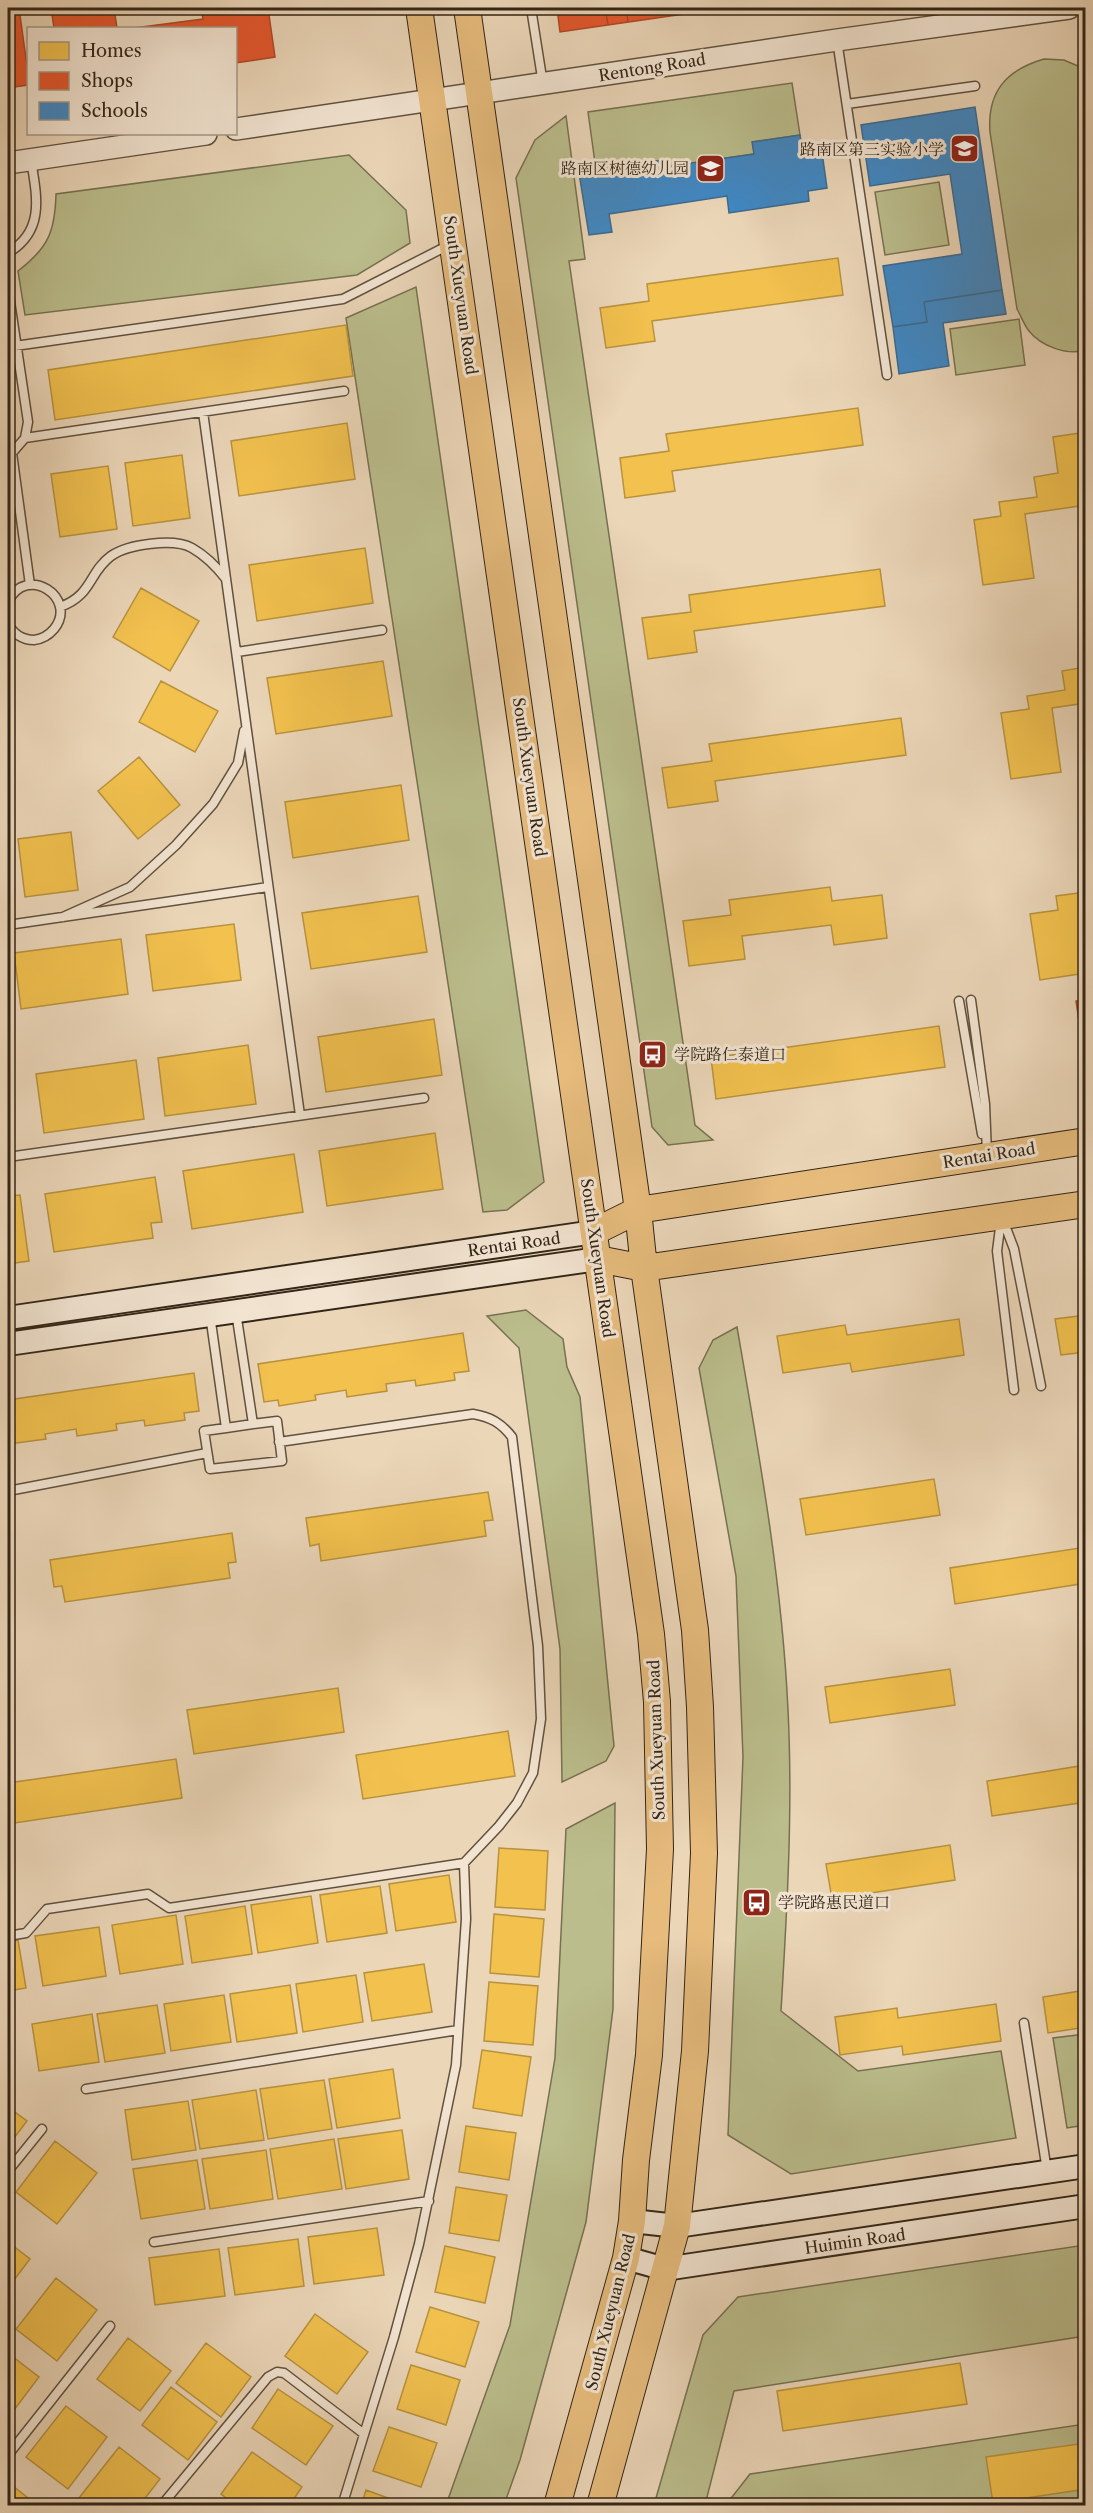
<svg xmlns="http://www.w3.org/2000/svg" width="1093" height="2513" viewBox="0 0 1093 2513" font-family="'Libre Caslon Text','Noto Serif SC',serif">
<style>
.green{fill:#bbbd8c;stroke:#777152;stroke-width:1.5}
.homes{fill:#f2c14e;stroke:#b9923e;stroke-width:1.5}
.shops{fill:#e4572e;stroke:#af4827;stroke-width:1.5}
.schools{fill:#3f88c5;stroke:#3b6a91;stroke-width:1.5}
.lines{fill:none;stroke-linecap:round;stroke-linejoin:round}
.service-casing{stroke:#61513f;stroke-width:11}
.tertiary-casing{stroke:#61513f;stroke-width:24}
.secondary-casing{stroke:#332517;stroke-width:26}
.primary-casing{stroke:#332517;stroke-width:28}
.service{stroke:#f2e4d1;stroke-width:8}
.tertiary{stroke:#f2e4d1;stroke-width:21}
.secondary{stroke:#f2e4d1;stroke-width:22}
.primary{stroke:#e6bb7c;stroke-width:26}
.labels{text-anchor:middle;dominant-baseline:central;stroke-width:6;stroke-linejoin:round;paint-order:stroke}
.street-label{font-size:16px;fill:#332517;stroke:#f2e4d1}
.poi-label{font-size:16px;fill:#332517;stroke:#f2e4d1;text-anchor:end}
</style>
<rect width="100%" height="100%" fill="#ebd6b8"/>
<filter id="stains"><feTurbulence type="fractalNoise" baseFrequency=".00333" numOctaves="4"/><feColorMatrix values="0 0 0 0 .2 0 0 0 0 .09 0 0 0 0 .02 0 0 0 .5 -.17"/></filter>
<radialGradient id="worn" r=".72"><stop offset=".6" stop-color="#630" stop-opacity="0"/><stop offset="1" stop-color="#630" stop-opacity=".3"/></radialGradient>
<path class="green" d="M1044 59 1064 60 1085 69 1086 350C1067 356 1041 346 1029 331 1024 325 1021 316 1017 309L990 132C987 92 1006 70 1044 59Z
M792 83 800 135 753 142 754 154 664 167 663 160 636 164 637 171 604 176 596 170 588 112Z
M566 116 585 259 569 261 695 1125 713 1140 668 1145 652 1127 516 178 535 140Z
M349 155 406 210 410 243 357 275 25 315 18 271C48 248 55 232 56 194Z
M939 182 949 245 885 255 875 192Z
M416 287 544 1182 507 1210 483 1212 346 318Z
M1019 319 1025 365 956 375 950 329Z
M526 1310 563 1339 567 1367 580 1397 614 1746 606 1761 562 1782 560 1649 519 1348 487 1316Z
M737 1327C759 1454 782 1581 788 1710 793 1810 787 1911 781 2011L858 2071 1001 2051 1016 2138 791 2174 728 2135 743 1757 736 1576 699 1368 713 1340Z
M615 1803 613 2009 586 2222 520 2460 504 2505H446L510 2325 555 2058 566 1829Z
M1085 2034V2125L1067 2128 1053 2038Z
M1085 2245V2336L734 2391 705 2505H654L703 2335 738 2297Z
M1085 2424V2505L725 2506 750 2474Z"/>
<path class="homes" d="M838 258 843 295 652 321 655 341 606 348 600 308 649 301 647 284Z
M346 325 353 376 55 420 48 370Z
M858 408 863 445 672 471 675 491 625 498 620 458 669 451 666 434Z
M347 423 355 479 239 496 231 441Z
M1086 432V505L1025 514 1034 578 983 585 974 520 1001 516 999 502 1037 497 1034 477 1058 473 1053 437Z
M182 455 190 518 133 526 125 463Z
M108 466 117 529 60 537 51 474Z
M365 548 373 603 257 621 249 565Z
M880 569 885 606 694 631 697 652 648 659 642 618 691 612 689 595Z
M141 588 199 621 170 671 113 637Z
M1086 630V703L1052 708 1061 772 1011 779 1001 713 1029 709 1027 696 1065 690 1062 671 1085 667 1080 631Z
M383 661 392 716 276 734 267 678Z
M161 681 218 711 195 752 139 722Z
M901 718 906 755 715 781 718 801 668 808 662 768 712 761 709 744Z
M139 757 180 805 138 839 98 791Z
M401 785 409 840 293 858 285 802Z
M71 832 78 890 25 897 18 839Z
M830 887 832 901 882 895 887 938 834 945 831 925 742 936 745 959 689 966 683 921 731 915 729 900Z
M1086 892V908L1081 909 1086 936V973L1040 980 1030 914 1058 910 1056 896Z
M418 896 427 952 311 969 302 913Z
M234 924 241 980 153 991 146 935Z
M121 939 128 994 21 1009 14 953Z
M434 1019 442 1075 326 1092 318 1037Z
M939 1026 945 1067 716 1099 711 1058Z
M248 1045 256 1104 165 1116 158 1058Z
M136 1060 144 1119 44 1133 36 1074Z
M435 1133 443 1189 327 1206 319 1151Z
M294 1154 303 1212 192 1229 183 1171Z
M155 1177 162 1222 151 1223 153 1238 54 1252 45 1194Z
M20 1195 29 1261 8 1264V1196Z
M1086 1315V1352L1061 1355 1055 1319Z
M959 1319 964 1355 852 1372 850 1363 783 1373 777 1336 845 1325 847 1335Z
M463 1333 469 1371 454 1373 455 1380 416 1386 415 1380 386 1384 387 1391 347 1397 346 1390 315 1395 316 1400 279 1406 278 1400 264 1402 258 1364Z
M194 1373 199 1411 184 1413 185 1420 145 1426 144 1420 116 1424 117 1430 77 1436 76 1429 45 1434 46 1439 9 1444 8 1400Z
M934 1479 940 1515 806 1535 800 1499Z
M488 1492 493 1520 484 1521 486 1536 321 1561 319 1544 310 1546 306 1518Z
M232 1533 236 1562 228 1563 230 1578 65 1602 62 1586 54 1587 50 1560Z
M1086 1547V1583L955 1604 950 1568Z
M950 1669 955 1705 830 1723 825 1687Z
M338 1688 344 1732 194 1754 187 1710Z
M508 1731 515 1776 363 1799 356 1755Z
M176 1759 182 1798 8 1824V1783Z
M1086 1765V1802L992 1816 987 1781Z
M950 1845 955 1880 832 1899 826 1864Z
M499 1848 548 1851 545 1910 495 1907Z
M449 1875 456 1922 396 1931 389 1884Z
M380 1886 387 1933 327 1942 320 1895Z
M311 1896 318 1943 258 1953 251 1905Z
M245 1906 252 1954 192 1963 185 1916Z
M494 1914 544 1919 539 1977 490 1973Z
M176 1915 183 1964 120 1974 112 1925Z
M99 1927 106 1976 43 1986 35 1936Z
M18 1940 26 1988 8 1991V1942Z
M424 1964 432 2012 372 2021 364 1973Z
M356 1975 363 2022 303 2032 296 1984Z
M489 1982 538 1986 533 2045 484 2041Z
M290 1985 297 2033 237 2042 230 1994Z
M1086 1990V2027L1048 2033 1043 1997Z
M224 1995 231 2042 171 2051 164 2004Z
M996 2004 1001 2041 903 2055 902 2046 840 2055 835 2017 897 2008 898 2018Z
M157 2005 165 2053 105 2062 97 2014Z
M92 2014 99 2062 39 2071 32 2024Z
M482 2050 531 2057 522 2116 473 2108Z
M393 2069 400 2118 337 2128 329 2079Z
M324 2080 332 2129 268 2139 260 2089Z
M256 2090 264 2140 200 2149 192 2100Z
M188 2101 196 2150 132 2160 125 2110Z
M8 2107 27 2121 8 2146Z
M466 2126 516 2133 509 2180 459 2172Z
M402 2130 409 2179 346 2189 338 2139Z
M334 2139 342 2189 278 2199 270 2149Z
M55 2141 97 2173 57 2224 16 2192Z
M266 2150 273 2199 210 2209 202 2159Z
M197 2160 205 2209 141 2219 133 2169Z
M456 2187 507 2195 499 2241 449 2233Z
M377 2228 384 2275 314 2284 308 2237Z
M298 2239 304 2286 235 2295 228 2248Z
M8 2242 30 2259 8 2288Z
M445 2246 495 2257 485 2303 435 2292Z
M219 2249 225 2296 155 2305 149 2258Z
M56 2278 97 2310 57 2361 16 2329Z
M430 2307 479 2322 465 2367 416 2352Z
M315 2314 368 2352 337 2394 285 2356Z
M128 2338 171 2371 140 2411 97 2379Z
M206 2343 251 2377 221 2417 176 2383Z
M8 2353 39 2377 8 2418Z
M960 2363 967 2404 783 2431 777 2391Z
M411 2365 460 2380 446 2425 397 2409Z
M171 2387 217 2422 188 2460 142 2425Z
M278 2389 333 2426 306 2465 252 2428Z
M66 2406 107 2437 68 2489 26 2457Z
M389 2427 437 2443 421 2487 373 2471Z
M1086 2443V2489L993 2503 986 2457Z
M119 2447 160 2479 139 2506H89L79 2498Z
M252 2452 302 2487 289 2506H237L221 2494Z
M8 2482 38 2506H8Z
M366 2490 410 2506H361Z"/>
<path class="shops" d="M8 8H19L28 73V85L8 88Z
M51 8H114L117 28H54Z
M201 8H268L275 57 236 63V28H134L203 19Z
M557 8H726L560 32Z
M605 8H626L628 22 608 25Z
M1086 999V1054H1084L1076 1001Z"/>
<path class="schools" d="M975 107 1002 290 924 302 927 322 893 327 883 266 962 254 950 174 870 186 861 125Z
M800 135 803 154 822 152 827 188 808 191 809 201 729 213 727 196 609 214 612 232 589 235 579 173 603 169 604 176 637 171 636 164 663 160 664 167 754 154 752 142Z
M1002 290 1006 314 943 323 949 366 899 374 893 327 927 322 924 302Z"/>
<g class="lines">
<defs>
<path id="service" d="M531 8 543 84
M837 40 887 375
M847 104 975 86
M8 253C45 231 37 197 31 160
M8 288 28 422 25 438 12 453 8 450
M8 347 343 299 451 244
M203 412 300 1115
M25 438 344 391
M12 453 30 585
M8 602C26 563 79 598 54 629 49 635 42 639 34 640 22 640 13 633 8 624
M60 607C93 595 88 573 111 556 128 544 174 538 192 548 206 556 216 566 226 579
M237 652 382 630
M63 917 130 887 176 845 213 804 238 763 244 731
M8 925 268 887
M971 1000 985 1104 987 1154
M959 1001 982 1134
M8 1157 424 1098
M1001 1220 997 1251 1014 1390
M1003 1220 1014 1249 1041 1386
M210 1315 226 1428 204 1431 210 1469 282 1461 277 1421 253 1424 236 1312
M226 1428 253 1424
M8 1491 207 1453
M8 1936 26 1933 47 1909 148 1894 169 1908 464 1863 499 1826 517 1803 533 1773 541 1719 538 1646 512 1437C501 1423 491 1417 473 1414L279 1442
M1024 2023 1047 2171
M86 2089 458 2030
M8 2171 42 2129
M154 2242 429 2201
M8 2455 110 2326
M161 2506 268 2377 277 2372 284 2373 364 2434
M342 2506 394 2337 419 2244 456 2065 466 1919 464 1863"/>
<path id="tertiary" d="M236 129 837 40 1069 8
M8 163 206 134"/>
<path id="secondary" d="M8 1318 594 1232
M8 1344 598 1259
M632 2221 677 2226 1086 2166
M626 2258 665 2269 1086 2206"/>
<path id="primary" d="M419 8 651 1634 657 1702 660 1849 649 2055 636 2160 632 2221 626 2258 557 2506
M467 8 638 1210 644 1268 695 1630 700 1707 704 1853 695 2051 677 2226 600 2506
M594 1232 638 1210 1086 1141
M598 1259 644 1268 1086 1204"/>
</defs>
<use href="#service" class="service-casing"/>
<use href="#tertiary" class="tertiary-casing"/>
<use href="#secondary" class="secondary-casing"/>
<use href="#primary" class="primary-casing"/>
<use href="#service" class="service"/>
<use href="#tertiary" class="tertiary"/>
<use href="#secondary" class="secondary"/>
<use href="#primary" class="primary"/>
</g>
<defs>
<symbol id="school-square" viewBox="-11 -11 22 22"><rect x="-9" y="-9" width="18" height="18" rx="4" fill="#8f2418" stroke="#f2e4d1"/><path d="M0-5L7-2L0 1L-7-2ZM-4 1L0 2.5L4 1V4Q0 6-4 4Z" fill="#fff"/></symbol>
<symbol id="bus-square" viewBox="-11 -11 22 22"><rect x="-9" y="-9" width="18" height="18" rx="4" fill="#8f2418" stroke="#f2e4d1"/><path d="M-5-6H5V4H4V6H2V4H-2V6H-4V4H-5ZM-3.5-4V0h7V-4ZM-3.5 1.2v1.5H-2V1.2ZM2 1.2v1.5H3.5V1.2Z" fill="#fff"/></symbol>
</defs>
<g fill-rule="evenodd">
<use href="#school-square" x="948" y="132" width="33" height="33"/>
<use href="#school-square" x="694" y="152" width="33" height="33"/>
<use href="#bus-square" x="636" y="1038" width="33" height="33"/>
<use href="#bus-square" x="740" y="1886" width="33" height="33"/>
</g>
<g class="labels">
<g class="street-label">
<text transform="translate(652 67) rotate(-9)">Rentong Road</text>
<text transform="translate(461 295) rotate(82)">South Xueyuan Road</text>
<text transform="translate(530 777) rotate(82)">South Xueyuan Road</text>
<text transform="translate(989 1155) rotate(-9)">Rentai Road</text>
<text transform="translate(514 1244) rotate(-8)">Rentai Road</text>
<text transform="translate(598 1258) rotate(82)">South Xueyuan Road</text>
<text transform="translate(656 1740) rotate(-92)">South Xueyuan Road</text>
<text transform="translate(855 2241) rotate(-8)">Huimin Road</text>
<text transform="translate(610 2312) rotate(-76)">South Xueyuan Road</text>
</g>
<g class="poi-label">
<text x="944" y="149">路南区第三实验小学</text>
<text x="689" y="168">路南区树德幼儿园</text>
<text x="674" y="1054" text-anchor="start">学院路仁泰道口</text>
<text x="778" y="1902" text-anchor="start">学院路惠民道口</text>
</g>
</g>
<rect width="1093" height="2513" fill="none" stroke="#ebd6b8" stroke-width="30"/>
<rect x="9" y="9" width="1075" height="2495" fill="none" stroke="#332517" stroke-width="3"/>
<rect x="15" y="15" width="1063" height="2483" fill="none" stroke="#332517" stroke-width="1.5"/>
<rect x="27" y="27" width="210" height="108" fill="#f2e4d1" stroke="#a69887" stroke-width="1.5"/>
<rect x="39" y="42" width="30" height="18" fill="#f2c14e" stroke="#a69887" stroke-width="1.5"/>
<text x="81" y="57" font-size="18" fill="#332517">Homes</text>
<rect x="39" y="72" width="30" height="18" fill="#e4572e" stroke="#a69887" stroke-width="1.5"/>
<text x="81" y="87" font-size="18" fill="#332517">Shops</text>
<rect x="39" y="102" width="30" height="18" fill="#3f88c5" stroke="#a69887" stroke-width="1.5"/>
<text x="81" y="117" font-size="18" fill="#332517">Schools</text>
<rect width="100%" height="100%" filter="url(#stains)"/>
<rect width="100%" height="100%" fill="url(#worn)"/>
</svg>
